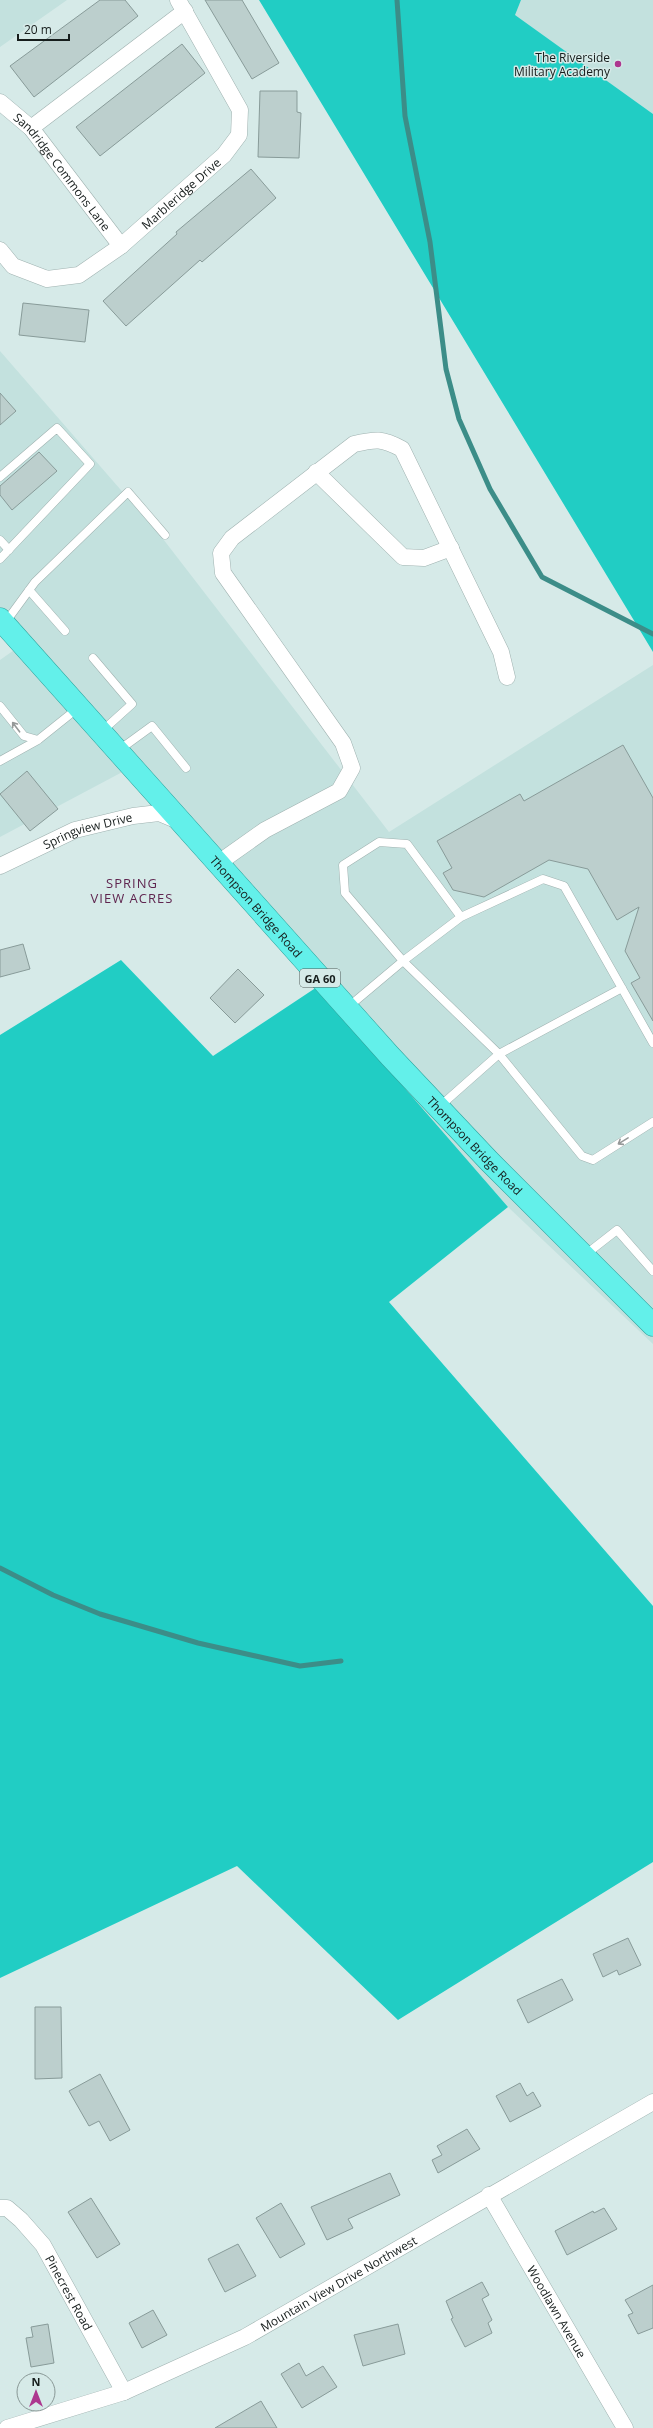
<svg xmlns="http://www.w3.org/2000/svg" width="653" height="2428" viewBox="0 0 653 2428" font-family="'Open Sans',sans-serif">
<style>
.built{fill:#c3e1de}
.forest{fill:#21cdc4}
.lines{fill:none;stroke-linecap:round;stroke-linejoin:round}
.stream{stroke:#3c8d88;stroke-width:5}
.building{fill:#bccfcd;stroke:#889b99}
.service-casing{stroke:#9fb2b0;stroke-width:9}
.minor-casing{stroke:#9fb2b0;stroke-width:17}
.trunk-casing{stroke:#2fa49e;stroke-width:23}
.service{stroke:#fff;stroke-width:8}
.minor{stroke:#fff;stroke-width:16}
.trunk{stroke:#63f0ea;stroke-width:22}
.oneway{stroke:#969999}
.poi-dot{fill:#ad378f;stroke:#d6eae8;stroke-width:1.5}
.labels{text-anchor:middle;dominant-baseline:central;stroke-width:3;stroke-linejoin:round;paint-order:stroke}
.shield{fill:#d6eae8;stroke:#505a59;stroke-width:1}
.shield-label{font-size:11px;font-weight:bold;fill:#161d1c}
.poi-label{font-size:12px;fill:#161d1c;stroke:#d6eae8;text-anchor:end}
.street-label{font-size:12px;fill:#161d1c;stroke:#d6eae8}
.neighbourhood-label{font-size:13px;letter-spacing:1px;fill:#5f254f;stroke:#d6eae8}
</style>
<rect width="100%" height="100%" fill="#d6eae8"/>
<path class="built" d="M0 0H67L0 47Z
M521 0H653V114L514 15Z
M0 351 160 535 389 832 653 665V1344L508 1207 128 769 0 837V660L17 648 0 626Z"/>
<path class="forest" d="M259 0H521L515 15 653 114V652Z
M121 960 213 1056 317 987 508 1207 389 1302 653 1606V1862L398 2020 237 1866 0 1978V1035Z"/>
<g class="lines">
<path class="stream" d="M397 0 405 116 430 242 446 369 459 419 490 489 542 577 653 634
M0 1568 53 1595 100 1614 198 1643 300 1666 341 1661"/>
</g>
<path class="building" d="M100 0H125L138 16 34 97 10 66Z
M205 0H242L279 63 252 79Z
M182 44 205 73 100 156 76 127Z
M260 91H297V112L301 113 299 158 258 157Z
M251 169 276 198 202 262 200 260 126 326 103 301 177 234 176 232Z
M23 303 89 310 85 342 19 335Z
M0 393 16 411 0 425Z
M39 452 57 471 12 510 0 495V486Z
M623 745 653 798V1021L631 983 640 978 625 951 639 907 617 920 588 869 549 860 484 897 453 890 443 873 452 868 437 841 520 794 524 801Z
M27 771 58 809 30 831 0 794Z
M23 944 30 969 0 977V950Z
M238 969 264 995 235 1023 210 998Z
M628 1938 641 1965 619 1975 617 1970 603 1977 593 1954Z
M562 1979 573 2000 528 2023 517 2000Z
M35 2007H61L62 2078 35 2079Z
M100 2074 130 2130 110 2141 99 2121 89 2126 69 2091Z
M520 2083 527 2096 533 2092 541 2106 510 2122 496 2096Z
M467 2129 480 2149 438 2173 432 2160 442 2155 437 2146Z
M390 2173 400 2195 348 2219 353 2228 327 2240 311 2207Z
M91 2198 120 2244 97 2258 68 2212Z
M281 2203 305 2244 280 2258 256 2218Z
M604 2208 617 2229 567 2255 555 2231 593 2211 594 2213Z
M238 2244 256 2276 225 2292 208 2259Z
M482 2282 489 2295 482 2299 492 2320 488 2323 492 2333 465 2347 451 2319 453 2318 446 2301Z
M653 2285V2328L638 2334 628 2315 633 2313 625 2300Z
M153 2310 167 2335 142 2348 129 2323Z
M48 2324 54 2363 31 2367 26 2338 33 2337 31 2327Z
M398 2324 405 2354 363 2366 354 2335Z
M299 2363 306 2376 323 2366 337 2387 302 2408 281 2374Z
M261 2401 277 2428H215Z"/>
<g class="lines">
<defs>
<path id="service" d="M0 477 57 428 90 464 0 559
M0 540 9 550
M29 590 65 631
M5 623 35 582 128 492 165 535
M93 658 132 704 101 732
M0 706 24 736 38 740
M119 750 152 726 186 768
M0 761 38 740 78 708
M461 917 403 961 499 1054 622 988
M347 1008 403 961 345 893 343 865 379 842 407 844 461 917 543 879 564 886 653 1043
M439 1107 499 1054 582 1156 593 1160 653 1122
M585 1255 617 1230 653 1271"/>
<g id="minor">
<path id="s1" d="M0 102 31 128 121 246"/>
<path d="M31 128 185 11"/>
<path id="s2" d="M0 250 13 266 47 279 79 275 121 246 224 155 239 135 240 110 178 0"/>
<path d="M316 472 403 557 424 558 451 548"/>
<path d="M217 864 265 830 339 791 352 768 343 743 223 573 221 553 232 538 354 444C376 439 382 438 402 449L501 652 507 677"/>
<path id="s3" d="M0 866 75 830 133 816 159 813 178 821"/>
<path id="s4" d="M489 2195 625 2428"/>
<path id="s5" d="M0 2208H7L21 2220 43 2245 124 2392"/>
<path id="s6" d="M7 2428 124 2392 245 2337 653 2102"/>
</g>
<g id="trunk">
<path id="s7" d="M0 619 390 1056 489 1161 653 1325"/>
</g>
</defs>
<use href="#service" class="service-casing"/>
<use href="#minor" class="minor-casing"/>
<use href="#trunk" class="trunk-casing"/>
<use href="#service" class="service"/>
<use href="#minor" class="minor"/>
<use href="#trunk" class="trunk"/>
</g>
<defs><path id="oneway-shaft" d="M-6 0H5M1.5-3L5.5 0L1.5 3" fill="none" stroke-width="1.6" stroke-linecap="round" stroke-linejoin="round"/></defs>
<g class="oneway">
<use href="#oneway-shaft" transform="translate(16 727) rotate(-127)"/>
<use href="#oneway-shaft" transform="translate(623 1141) rotate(148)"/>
</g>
<circle class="poi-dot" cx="618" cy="64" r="4"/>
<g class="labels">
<rect class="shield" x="300" y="969" width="40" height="18" rx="3"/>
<g class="shield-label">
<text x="320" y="978">GA 60</text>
</g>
<g class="poi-label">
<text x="610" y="57">The Riverside<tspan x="610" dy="14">Military Academy</tspan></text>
</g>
<g class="street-label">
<text stroke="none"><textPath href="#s1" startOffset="94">Sandridge Commons Lane</textPath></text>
<text stroke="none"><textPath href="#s2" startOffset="220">Marbleridge Drive</textPath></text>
<text stroke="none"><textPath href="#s3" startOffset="95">Springview Drive</textPath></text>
<text stroke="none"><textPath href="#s7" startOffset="385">Thompson Bridge Road</textPath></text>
<text stroke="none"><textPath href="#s7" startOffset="709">Thompson Bridge Road</textPath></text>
<text stroke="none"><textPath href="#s6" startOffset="363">Mountain View Drive Northwest</textPath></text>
<text stroke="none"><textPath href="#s5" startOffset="113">Pinecrest Road</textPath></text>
<text stroke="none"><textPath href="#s4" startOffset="135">Woodlawn Avenue</textPath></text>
</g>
<g class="neighbourhood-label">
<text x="132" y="883">SPRING<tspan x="132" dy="15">VIEW ACRES</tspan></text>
</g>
</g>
<g transform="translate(36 2392)"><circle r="19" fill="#d6eae8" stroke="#899896"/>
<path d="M0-3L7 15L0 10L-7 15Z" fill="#ad378f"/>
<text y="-6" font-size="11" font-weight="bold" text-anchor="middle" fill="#161d1c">N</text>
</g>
<path d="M18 34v6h51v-6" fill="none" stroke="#161d1c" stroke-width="2"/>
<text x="24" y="34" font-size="12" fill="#161d1c" stroke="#d6eae8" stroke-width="3" paint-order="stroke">20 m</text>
</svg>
